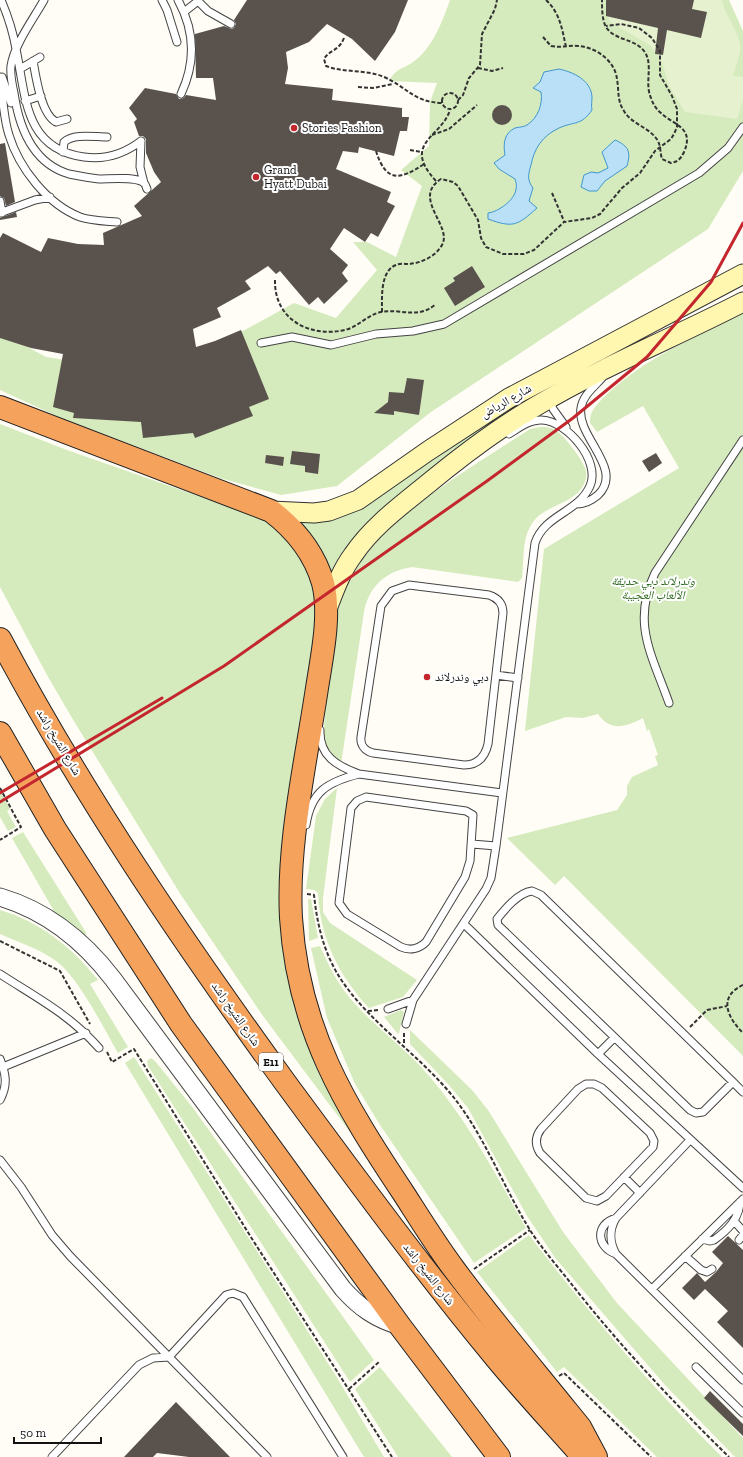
<svg xmlns="http://www.w3.org/2000/svg" width="743" height="1457" viewBox="0 0 743 1457" font-family="'Zilla Slab','Noto Naskh Arabic',serif">
<style>
.green{fill:#d5ebbd}
.pitch{fill:#e6f2cf}
.water{fill:#b9e0f7;stroke:#3f96cf}
.building{fill:#5a524d}
.lines{fill:none;stroke-linecap:round;stroke-linejoin:round}
.service-casing{stroke:#444;stroke-width:9}
.tertiary-casing{stroke:#444;stroke-width:19}
.secondary-casing{stroke:#333;stroke-width:21}
.motorway-casing{stroke:#222;stroke-width:24}
.path{stroke:#333;stroke-width:2;stroke-dasharray:4 2;stroke-linecap:butt}
.service{stroke:#fff;stroke-width:7}
.tertiary{stroke:#fff;stroke-width:17}
.secondary{stroke:#fff6b0;stroke-width:19}
.motorway{stroke:#f5a25d;stroke-width:22}
.rail{stroke:#c4262e;stroke-width:3}
.poi-dot{fill:#c4262e;stroke:#fff;stroke-width:1.5}
.labels{text-anchor:middle;dominant-baseline:central;stroke-width:4;stroke-linejoin:round;paint-order:stroke}
.shield{fill:#fff;stroke:#585858;stroke-width:1}
.shield-label{font-size:11px;font-weight:bold;fill:#111}
.poi-label{font-size:12px;fill:#111;stroke:#fff;text-anchor:start}
.street-label{font-size:12px;fill:#111;stroke:#fff}
.park-label{font-size:12px;font-style:italic;fill:#2f6b1f;stroke:#fff}
</style>
<rect width="100%" height="100%" fill="#fffdf5"/>
<path class="green" d="M450 0H729L743 31V171L708 229 431 412 337 486 281 495 220 478 61 418 0 390V332L46 357 129 370 232 337 294 303 336 318 377 270 353 242H367L396 257 422 186 401 170 429 146 430 102 437 83 389 81C397 67 402 70 413 62 433 48 442 22 450 0Z
M743 313V1056L564 876 555 885 507 838 617 810 627 795V786L632 777 658 765 655 756 658 755 649 729 647 731 643 718C626 727 610 732 598 714L583 718 566 717 525 731 544 549 679 468 643 406 597 432 590 423C589 412 597 404 604 397 644 358 694 338 743 313Z
M532 394 535 398 362 530 345 550 331 573 320 547 300 522 319 521Z
M0 424 67 450 261 518C285 533 306 557 313 585 315 593 315 602 316 610 309 679 297 748 288 816 283 855 278 892 281 931 286 1003 314 1070 352 1131L350 1132 263 1016 181 895 75 723 47 675 0 587Z
M540 427C546 427 551 427 555 430 564 435 584 461 586 471 587 477 585 484 581 489 568 506 540 506 530 527 522 541 524 562 522 578L518 582 412 567C386 571 369 586 364 612L341 764C328 754 323 743 324 728 328 690 329 640 339 604 361 528 467 471 530 429Z
M337 788 323 898V912L330 923 417 980 403 997 369 1008C339 976 320 938 318 893L314 890 306 889 316 816 325 799Z
M0 791 10 809 7 811 16 827 8 831 0 817Z
M23 832 87 934 85 935 54 911 12 838Z
M308 899H311L318 938 309 941Z
M0 910C40 922 72 947 98 980L90 984 128 1047 118 1053C103 1027 79 978 56 961 40 949 18 942 0 934Z
M320 946C328 964 337 983 350 998 374 1027 406 1048 430 1077 469 1123 496 1175 526 1228L474 1263 380 1125 355 1084 327 1018 311 948Z
M401 1010 404 1012 399 1033 398 1034 384 1017Z
M410 1030 472 1090 488 1110 563 1232 617 1303 743 1438V1457H735L665 1385 556 1259 527 1216 468 1108 448 1084 410 1044Z
M134 1057 336 1376 384 1457H364L125 1063Z
M151 1058 155 1061 193 1108 374 1360 350 1382 148 1066 147 1061Z
M529 1235C589 1313 652 1388 722 1457H657L564 1367 557 1372 477 1272Z
M380 1367 452 1457H398L355 1389Z"/>
<path class="pitch" d="M605 0H722C725 16 738 29 740 45 741 54 735 67 733 76L743 77V100L737 119 685 112 669 86 662 62 651 46 609 21Z"/>
<path class="water" d="M559 69C573 72 591 80 592 97 592 102 591 105 592 110 581 126 575 121 559 128 542 136 534 149 531 165 528 175 527 180 533 188L529 201 537 208C517 226 513 228 488 219V213C498 212 515 200 516 189 517 186 516 182 515 179L499 169 494 163 505 155C503 144 504 133 515 128 519 127 524 127 527 125 538 118 543 104 541 92L533 88 540 82 544 72Z
M615 140C629 146 631 152 627 166L605 181 597 191H589L581 187 584 175 591 172 598 173 608 168 602 152Z"/>
<path class="building" d="M247 0H408L395 32 375 61 352 39 327 24 309 42 286 52 288 68 285 84 333 89 332 100 402 108V117H409L407 131H400L394 156 359 147 358 153 343 151 336 169 391 192 387 202 395 206 378 237 371 233 365 242 344 228 330 249 348 265 342 273 348 281 324 304 318 297 309 305 280 271 276 274 268 266 245 281 251 289 217 308 221 317 193 329 196 347 215 341 241 330 269 399 249 407 253 416 195 438 193 433 143 438 141 422 73 418 74 413 53 407 63 354 31 348 0 338V238L3 233 41 252 48 238 78 244 104 245 103 233 142 216 134 206 161 182 154 172 146 153V139L143 136H139L134 122 137 119 129 108 145 88 176 94 179 99 184 98 186 95 216 100 213 78H196L195 34 224 26 231 29 234 28 236 24 234 20Z
M606 0H694L692 9 707 12 701 38 667 30 663 55 655 54 658 28 606 16Z
M492 115a10 10 0 1 1 20 0a10 10 0 1 1-20 0Z
M5 143 15 202 6 206 4 198 0 196V144Z
M16 212 17 217 0 220V218Z
M472 266 485 287 455 306 444 288 455 281 453 278Z
M407 378 424 380 419 415 394 411V415L374 413 388 402 389 392 404 393Z
M292 451 320 454 318 474 305 472V466L290 464Z
M656 453 662 463 649 472 642 461Z
M266 455 284 457 283 466 265 463Z
M728 1236 743 1250V1348L717 1322 728 1311 705 1289 694 1300 682 1288 697 1273 705 1282 716 1272 723 1263 712 1252Z
M710 1391 743 1424V1436L704 1398Z
M176 1402 230 1457H189L157 1453 153 1457H124Z"/>
<g class="lines">
<defs>
<path id="service" d="M1 0C8 16 13 32 16 49 26 96 24 149 84 157 105 160 124 154 141 141
M44 0C34 18 14 45 11 66 10 74 12 84 14 93 19 127 32 163 69 174 79 176 89 178 99 179 110 179 136 176 144 183 146 185 146 187 147 189
M162 0 167 10 177 42
M178 0C195 31 196 62 181 94
M197 0 208 11 231 24
M184 12 198 1
M33 61C36 77 41 114 56 122L67 119
M20 69 40 57
M0 77C3 96 3 117 9 135 19 168 47 204 80 217 92 221 105 221 117 222
M2 77 11 103
M25 101 41 96
M141 141 140 167 144 183
M63 152 64 142C74 133 94 137 107 137
M0 201 2 213
M0 213 35 200 50 197
M261 343 292 337 331 345 376 334 413 331 444 324 699 173 728 148 743 127
M550 400 553 409 566 427
M576 504C585 504 591 501 598 495 625 469 576 437 581 408 583 395 594 387 602 378
M409 585 489 595C498 598 503 604 503 613L488 744C485 757 478 765 464 765L373 753C365 751 360 745 361 737L381 606 392 591Z
M496 675 518 678
M669 703C652 655 631 623 655 573L743 440
M320 730C319 756 337 766 359 774L502 793
M366 797 466 811 473 815 470 861 465 877 426 942C419 949 410 951 401 947L347 914 339 903 351 808 357 801Z
M306 825C311 791 328 782 359 774
M472 844 496 846
M532 891 541 895 733 1082 703 1112 696 1113 690 1110 498 925 497 919C505 909 518 893 532 891Z
M464 924 598 1054 743 1188
M0 974C37 998 69 1014 99 1048
M388 1009 413 1000
M406 1024 413 1000 486 889 491 878 496 846 535 543C545 514 578 513 590 486 601 461 567 421 542 420 530 419 519 428 509 434
M598 1054 614 1038
M0 1059C6 1074 8 1085 0 1100
M3 1067 86 1033
M733 1082 743 1092
M586 1084H594L602 1088 650 1133 654 1141 653 1147 606 1196 597 1201 586 1198 540 1153C535 1145 535 1137 541 1129L578 1089Z
M690 1140 616 1218C609 1230 609 1241 616 1254L743 1380
M0 1160 21 1187 52 1235 70 1256 267 1457
M624 1177 640 1193
M734 1221 743 1231
M702 1239 710 1241 714 1240C728 1230 739 1219 740 1202
M739 1240 743 1235
M616 1254C596 1247 595 1224 616 1218
M685 1256 701 1270 707 1272 712 1269
M652 1289 743 1199
M696 1367 743 1413
M52 1457 139 1365 153 1358 169 1357 226 1295 233 1293 243 1297 343 1457"/>
<path id="tertiary" d="M0 897C47 911 84 941 113 979L343 1289C360 1308 376 1319 400 1326"/>
<path id="secondary" d="M271 511 314 513 329 511 358 500 428 451 509 398 743 274
M327 609C334 591 341 571 353 555 372 527 399 507 425 486 460 457 498 428 538 405 604 366 675 337 743 302"/>
<path id="motorway" d="M0 407 271 511C296 530 314 552 323 583 331 614 322 656 317 688 306 762 287 843 291 918 298 1029 344 1104 404 1194 420 1219 436 1245 454 1269 490 1318 529 1364 567 1411L580 1427 596 1457
M0 639C83 795 183 942 287 1085 355 1177 423 1270 496 1358 524 1392 554 1424 583 1457
M0 733 55 829 181 1024 400 1326 499 1457"/>
</defs>
<use href="#service" class="service-casing"/>
<use href="#tertiary" class="tertiary-casing"/>
<use href="#secondary" class="secondary-casing"/>
<use href="#motorway" class="motorway-casing"/>
<path class="path" d="M546 0C560 13 562 29 566 47
M543 37 551 46C561 48 569 45 578 46 596 47 615 61 617 79 619 90 617 101 624 111 632 125 650 127 658 141 661 147 660 153 662 159L671 163C677 162 681 159 684 152 695 127 673 125 661 113 656 109 653 104 651 98 644 83 654 64 644 51 634 38 615 41 606 27 602 20 602 8 602 0
M344 38C339 51 329 50 324 59L326 66C343 73 366 69 384 77 407 87 413 102 442 103
M478 68 492 71 503 68
M358 87 373 88 393 84
M442 101a8 8 0 1 1 16 0a8 8 0 1 1-16 0Z
M458 100 463 95 469 78 480 65 482 34 495 9 497 0
M432 135 449 129 477 105
M410 150 422 152
M376 151C386 183 400 180 424 164
M436 181C401 143 441 138 450 110
M552 193 564 221
M275 280C274 319 309 338 345 330 358 327 367 315 381 312 401 308 417 320 436 304
M382 312C382 298 380 271 396 265 400 263 405 264 409 264 421 263 435 257 442 245 453 226 411 198 441 179L453 182 458 186 478 220 481 238 486 247 503 254H524L534 250 564 222 592 218 600 214 622 188 640 173 655 151 671 139 674 134 677 127V109L672 96 660 75V51L652 38 639 28 621 24 606 26
M0 788 21 827 0 840
M307 894 314 895C317 923 323 949 337 973 366 1022 423 1056 458 1103 487 1142 504 1188 530 1230 542 1249 559 1268 573 1286 621 1347 674 1403 729 1457
M0 941 60 971 90 1024
M743 985C717 997 728 1018 743 1033
M368 1011 379 1010
M690 1027 707 1010 727 1006
M404 1033V1045
M107 1052 112 1062 134 1049 254 1242 392 1457
M474 1269 530 1230
M559 1376 564 1373 651 1457
M349 1389 380 1361"/>
<use href="#service" class="service"/>
<use href="#tertiary" class="tertiary"/>
<use href="#secondary" class="secondary"/>
<use href="#motorway" class="motorway"/>
<path class="rail" d="M0 793 162 698
M0 802 224 666 487 481 573 418 647 357 711 282 743 223"/>
</g>
<g class="poi-dot">
<circle cx="294" cy="128" r="4"/>
<circle cx="256" cy="177" r="4"/>
<circle cx="427" cy="677" r="4"/>
</g>
<g class="labels">
<rect class="shield" x="259" y="1053" width="24" height="18" rx="3"/>
<g class="shield-label">
<text x="271" y="1062">E11</text>
</g>
<g class="poi-label">
<text x="302" y="128">Stories Fashion</text>
<text x="264" y="170">Grand<tspan x="264" dy="14">Hyatt Dubai</tspan></text>
<text x="435" y="677">دبي وندرلاند</text>
</g>
<g class="street-label">
<text transform="translate(506 401) rotate(-30)">شارع الرياض</text>
<text transform="translate(59 742) rotate(59)">شارع الشيخ راشد</text>
<text transform="translate(236 1014) rotate(55)">شارع الشيخ راشد</text>
<text transform="translate(429 1274) rotate(52)">شارع الشيخ راشد</text>
</g>
<g class="park-label">
<text x="653" y="581">وندرلاند دبي حديقة<tspan x="653" dy="14">الألعاب العجيبة</tspan></text>
</g>
</g>
<path d="M14 1437v6h87v-6" fill="none" stroke="#111111" stroke-width="2"/>
<text x="20" y="1437" font-size="12" fill="#111111" stroke="#ffffff" stroke-width="3" paint-order="stroke">50 m</text>
</svg>
